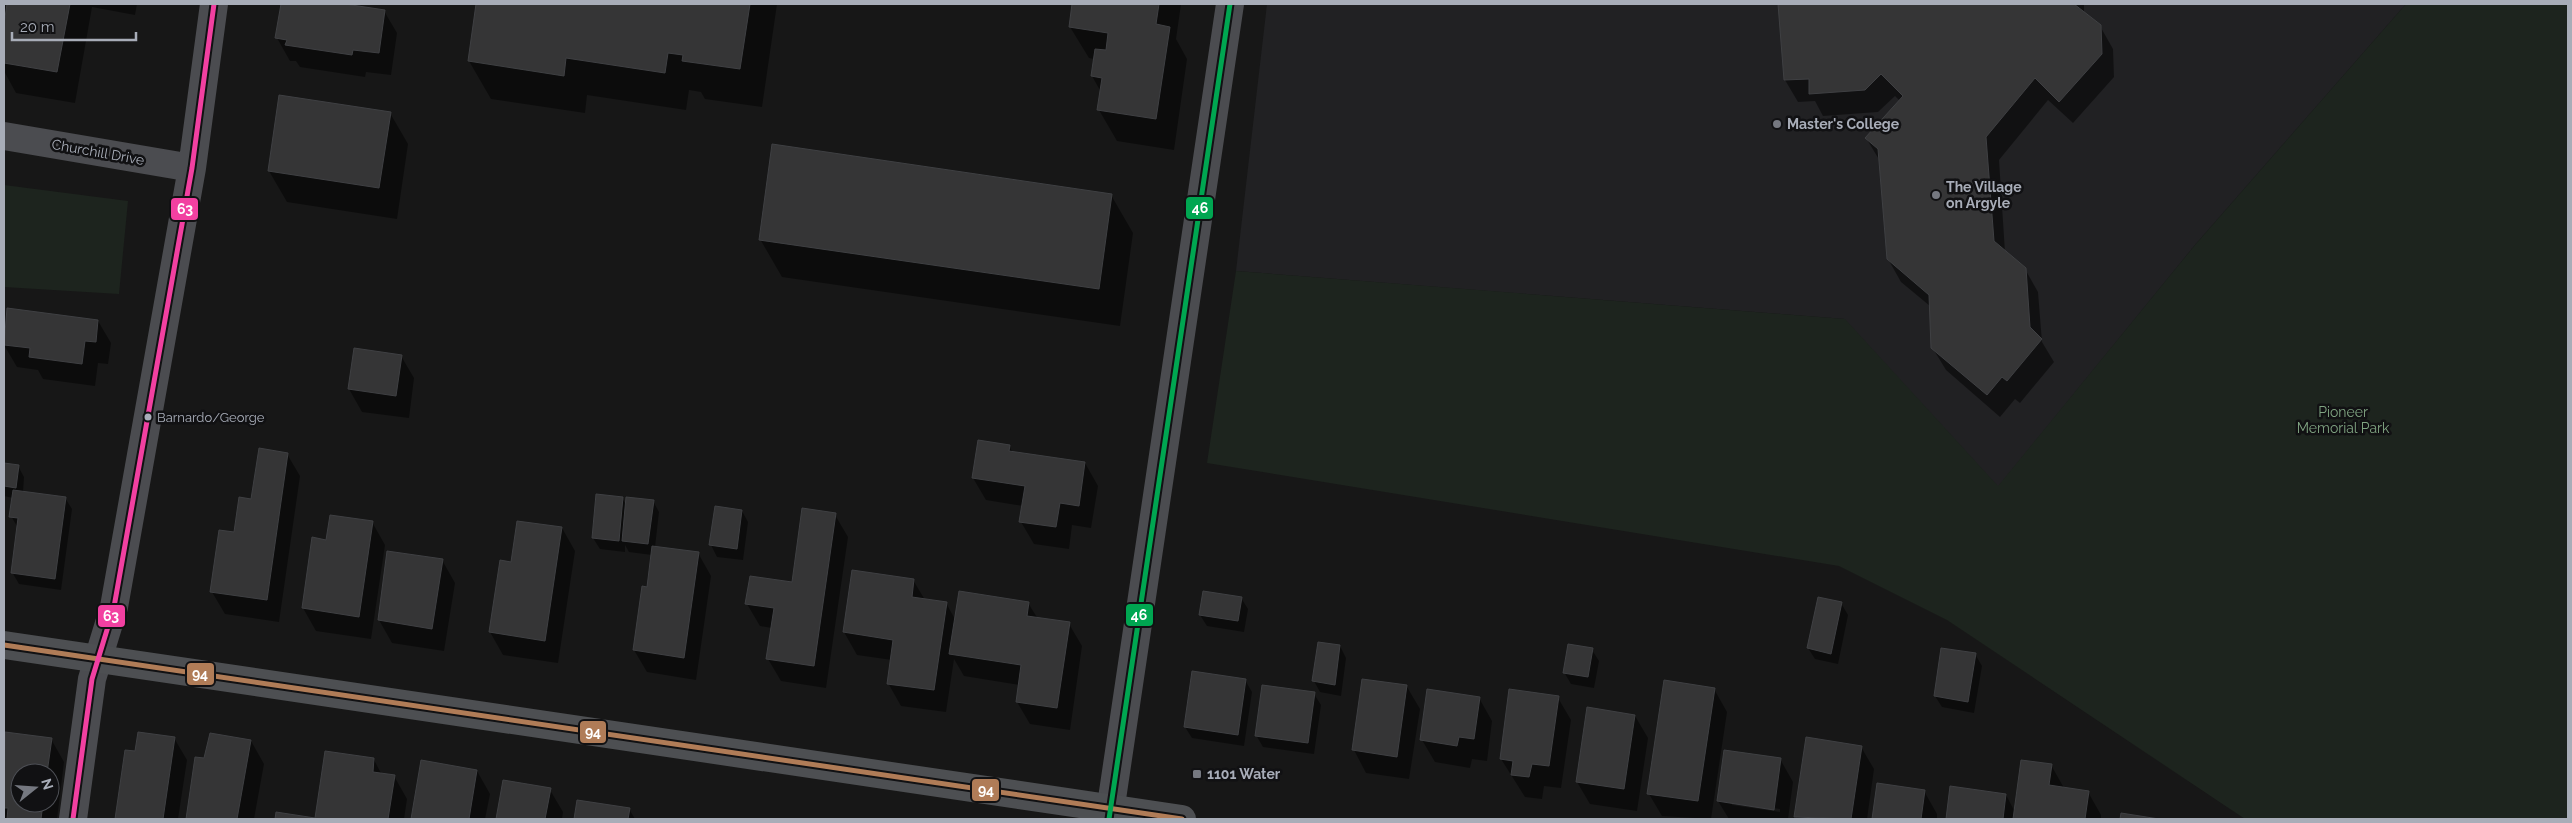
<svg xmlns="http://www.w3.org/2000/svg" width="2572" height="823" viewBox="0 0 2572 823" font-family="Raleway,sans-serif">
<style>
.built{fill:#212123}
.green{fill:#1d241e}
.shadow{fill:#0007;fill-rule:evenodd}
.building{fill:#353536;stroke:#3f4043}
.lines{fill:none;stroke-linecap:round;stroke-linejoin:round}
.minor{stroke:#4b4c50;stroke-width:28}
.major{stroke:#4d4f52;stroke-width:28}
.bus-1-casing{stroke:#111113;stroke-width:9}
.bus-2-casing{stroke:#111113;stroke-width:9}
.bus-3-casing{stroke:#111113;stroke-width:9}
.bus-1{stroke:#b07c57;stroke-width:5}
.bus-2{stroke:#f240a1;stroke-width:5}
.bus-3{stroke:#00a651;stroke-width:5}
.poi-dot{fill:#757880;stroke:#111113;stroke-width:2}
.bus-dot{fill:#a8adb8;stroke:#111113;stroke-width:2}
.labels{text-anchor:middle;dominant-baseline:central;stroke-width:5;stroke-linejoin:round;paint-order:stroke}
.bus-label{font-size:13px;fill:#a8adb8;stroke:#111113;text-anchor:start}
.poi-label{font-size:14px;font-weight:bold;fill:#a8adb8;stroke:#111113;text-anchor:start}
.street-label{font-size:14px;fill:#a8adb8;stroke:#111113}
.park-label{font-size:14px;fill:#7fa381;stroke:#111113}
.line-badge{stroke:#111113;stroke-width:2}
.badge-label{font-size:14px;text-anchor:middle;font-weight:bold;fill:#fff}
</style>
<rect width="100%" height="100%" fill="#171717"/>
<path class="built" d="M1267 4H2406L2195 245 1998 487 1844 319 1236 271Z"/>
<path class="green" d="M2406 4H2568V819H2245L1947 620 1839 566 1207 463 1236 271 1845 319 1998 486 2195 245Z
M4 185 128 201 119 294 4 287Z"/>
<path class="shadow" d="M9 4H137L135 15 92 7 75 103 16 93 4 71V31Z
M282 4H336L384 11 397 33 391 75 366 72 365 77 300 67 296 61H290L277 38Z
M477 4H777L762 107 705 99 701 92 689 90 686 110 587 95 585 113 491 99 469 61Z
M1074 4H1181L1176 39 1187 59 1174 150 1117 141 1099 110 1101 92 1092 76 1094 59 1089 58 1070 27Z
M1780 4H2084V14L2100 26 2113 49 2114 77 2073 123 2048 100 1999 160 2005 252 2025 269 2038 292 2042 342 2054 362 2020 403 2015 399 2000 417 1946 370 1932 347 1930 306 1901 282 1888 259 1880 161 1866 138 1900 101 1895 96 1878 112 1823 116 1815 101 1798 102 1785 80Z
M390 113 408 144 397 219 287 202 269 171Z
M1111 195 1133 233 1120 326 782 277 760 239Z
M8 309 98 321 111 343 108 364 98 363 95 386 43 379 38 370 17 367 4 345Z
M401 356 414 378 409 418 362 412 349 389Z
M1009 446 1013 453 1085 463 1098 486 1091 528 1072 525 1069 549 1034 544 1021 522 1023 506 986 500 973 478Z
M287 454 300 476 279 622 225 614 212 592 252 500Z
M4 464 18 466 24 477 23 492 65 498 72 509 61 590 19 584 12 572 18 528 11 516 13 498 4 496Z
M622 498 626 505 653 501 659 512 655 547 698 553 711 576 696 680 647 672 634 650 648 588 652 555 629 552 625 545V552L600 549 593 538Z
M742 511 748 522 743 560 717 557 711 545Z
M835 515 848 537 826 688 781 681 768 659 772 628 760 626 747 604 793 583Z
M372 522 385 545 371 639 316 631 303 608 327 541Z
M562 528 575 551 558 663 503 655 490 632 501 561 512 563Z
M442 560 455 583 444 651 392 643 379 620Z
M853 571 913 580 925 600 946 603 956 621 1028 603 1038 619 1069 624 1082 646 1070 730 1030 724 1017 702 1020 685 964 676 954 659 946 712 901 706 888 683 892 660 857 655 844 632Z
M1241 598 1248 609 1244 632 1207 626 1200 615Z
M1841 603 1848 615 1838 664 1815 659 1808 648Z
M1340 646 1346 658 1341 696 1320 692 1314 681Z
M1592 650 1599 661 1594 688 1571 684 1564 672Z
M1975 654 1982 666 1974 713 1942 707 1935 696Z
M1245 680 1252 692 1244 746 1192 738 1185 727Z
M1407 687 1420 709 1409 779 1366 773 1354 750Z
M1714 689 1727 712 1711 819 1662 816 1649 794Z
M1314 694 1321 705 1314 754 1263 747 1256 735Z
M1479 698 1492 721 1487 761 1472 759 1470 768 1435 762 1422 740Z
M1558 698 1571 720 1561 788 1544 786 1542 799 1525 797 1501 759Z
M1635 716 1648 738 1637 811 1590 804 1577 782Z
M6 733 51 739 64 762 57 819H4V752ZM20 773H50V803H20Z
M174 738 187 760 178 819H116L126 751 136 752Z
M1807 739 1861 747 1874 769 1867 819H1797Z
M251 741 264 764 254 819H187L196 758 205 760Z
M326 753 374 760 382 775 394 776 407 799 404 819H316Z
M1780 759 1793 782 1788 819H1729L1718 801ZM1732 802 1780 809V812L1732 805Z
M422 761 477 771 490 794 485 819H412Z
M2051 765 2064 788 2088 792 2101 815V819H1947L1952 787 2006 795 2015 812Z
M504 781 550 790 563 812 562 819H497Z
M1879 784 1924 791 1937 814V819H1873Z
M578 801 629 809 635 819H575Z"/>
<path class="building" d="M7 4H70L57 72 4 63V24Z
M281 4H345L385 10 379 53 353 50 352 55 285 45 287 40 275 38Z
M476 4H750L740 69 682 61 683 55 668 53 665 73 566 58 564 76 468 61Z
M1072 4H1159L1156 24 1170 27 1156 119 1097 110 1102 78 1091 76 1095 49 1106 50 1108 33 1069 27Z
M1778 4H2074L2101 25 2102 54 2059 102 2035 78 1986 137 1994 241 2026 268 2030 327 2042 339 2007 381 2002 377 1987 395 1931 348 1929 295 1887 259 1878 149 1865 138 1903 96 1881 74 1865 90 1809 94V79L1784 80Z
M279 95 391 112 379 188 268 171Z
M772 144 1112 194 1099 289 759 240Z
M7 308 98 320 96 342 85 341 82 364 29 357 30 348 4 345Z
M354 348 402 355 396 396 348 389Z
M978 440 1010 445 1009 451 1085 462 1079 506 1060 503 1056 527 1019 522 1025 486 972 478Z
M259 448 288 453 267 600 210 592 219 530 234 532 239 497 251 499Z
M4 463 19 465 16 488 4 486Z
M13 490 66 497 55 579 11 573 18 518 9 517Z
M596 494 623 497 619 541 592 538Z
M626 497 654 500 648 544 622 541Z
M715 506 742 510 737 549 709 545Z
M802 508 836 513 814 666 766 659 774 608 745 604 750 576 792 582Z
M330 515 373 521 359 617 302 608 312 537 326 540Z
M517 521 562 527 545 641 489 632 500 560 511 562Z
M652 546 699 552 684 658 633 650 642 586 647 587Z
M387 551 443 559 432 629 378 620Z
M852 570 914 579 912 597 947 602 934 690 887 684 893 640 843 632Z
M959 591 1029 602 1027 616 1070 622 1057 708 1016 702 1021 665 949 654Z
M1203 591 1242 597 1238 621 1199 615Z
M1818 597 1842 602 1831 654 1807 648Z
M1318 642 1340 645 1335 685 1312 681Z
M1568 644 1593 648 1588 677 1563 673Z
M1941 648 1976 653 1968 702 1934 696Z
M1192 671 1246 679 1238 735 1184 727Z
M1362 679 1407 685 1397 757 1352 750Z
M1664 680 1715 688 1698 801 1647 794Z
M1262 685 1315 692 1308 743 1255 736Z
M1427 689 1480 697 1474 739 1459 737 1457 746 1420 740Z
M1509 689 1559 696 1549 766 1532 764 1529 777 1511 775 1513 761 1500 759Z
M1587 707 1635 715 1624 789 1576 782Z
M5 732 52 738 47 773H20V803H43L41 819H7L8 808H4Z
M138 732 175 737 163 819H115L125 750 135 751Z
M210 733 251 740 237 819H186L195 757 204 758Z
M1806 737 1862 746 1851 819 1794 817Z
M1724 750 1781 758 1774 810 1717 801Z
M325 751 374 758 373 772 395 775 388 819H275L276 812 315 818Z
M421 760 477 770 469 819H411Z
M2021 760 2052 764 2049 785 2089 791 2085 819H2013Z
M503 780 551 788 545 819H496Z
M1877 783 1925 790 1921 819H1872Z
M1950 786 2006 794 2003 819H1946Z
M577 800 630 808 628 819H574Z
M2121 813 2159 819H2120Z"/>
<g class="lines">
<path class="minor" d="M4 136 192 168
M73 819 92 679 114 607 192 168 214 4
M1109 819 1230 4"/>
<path class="major" d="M4 645 1182 819"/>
<defs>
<path id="bus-1" d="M4 645 1182 819"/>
<path id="bus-2" d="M73 819 92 679 114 607 192 168 214 4"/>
<path id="bus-3" d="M1109 819 1230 4"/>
</defs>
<use href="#bus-1" class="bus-1-casing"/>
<use href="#bus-2" class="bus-2-casing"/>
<use href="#bus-3" class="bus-3-casing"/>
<use href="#bus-1" class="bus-1"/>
<use href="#bus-2" class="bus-2"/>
<use href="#bus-3" class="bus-3"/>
</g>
<g class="poi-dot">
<circle cx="1777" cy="124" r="5"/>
<circle cx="1936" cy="195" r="5"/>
<rect x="1192" y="769" width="10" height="10" rx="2.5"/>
</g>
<circle class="bus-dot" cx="148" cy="417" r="4.5"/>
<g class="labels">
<g class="bus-label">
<text x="157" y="417">Barnardo/George</text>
</g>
<g class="poi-label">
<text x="1787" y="124">Master's College</text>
<text x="1946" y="187">The Village<tspan x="1946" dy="16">on Argyle</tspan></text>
<text x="1207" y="774">1101 Water</text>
</g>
<g class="street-label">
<text transform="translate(98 152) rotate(10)">Churchill Drive</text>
</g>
<g class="park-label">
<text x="2343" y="412">Pioneer<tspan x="2343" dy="16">Memorial Park</tspan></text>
</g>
</g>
<g class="line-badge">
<rect x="1185" y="196" width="29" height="24" rx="5" fill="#00a651"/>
<rect x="170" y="197" width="29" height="24" rx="5" fill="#f240a1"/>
<rect x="1125" y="603" width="29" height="24" rx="5" fill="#00a651"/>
<rect x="97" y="604" width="29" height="24" rx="5" fill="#f240a1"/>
<rect x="186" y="662" width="29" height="24" rx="5" fill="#b07c57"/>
<rect x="579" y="720" width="28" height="24" rx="5" fill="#b07c57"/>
<rect x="971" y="778" width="29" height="24" rx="5" fill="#b07c57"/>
</g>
<g class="badge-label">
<text x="1200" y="213">46</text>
<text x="185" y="214">63</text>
<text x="1139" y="620">46</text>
<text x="111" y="621">63</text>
<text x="200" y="679">94</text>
<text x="593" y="737">94</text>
<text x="986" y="795">94</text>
</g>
<rect width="2572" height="823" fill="none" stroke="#a8adb8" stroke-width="10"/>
<g transform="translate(35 788) rotate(73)"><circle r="24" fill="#111113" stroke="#4d4f55"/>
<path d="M0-4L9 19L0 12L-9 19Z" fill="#757880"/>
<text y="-8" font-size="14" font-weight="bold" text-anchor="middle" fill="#a8adb8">N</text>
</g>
<path d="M12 32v8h124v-8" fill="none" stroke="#a8adb8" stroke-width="2.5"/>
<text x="20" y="32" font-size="15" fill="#a8adb8" stroke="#111113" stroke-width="4" paint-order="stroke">20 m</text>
</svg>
